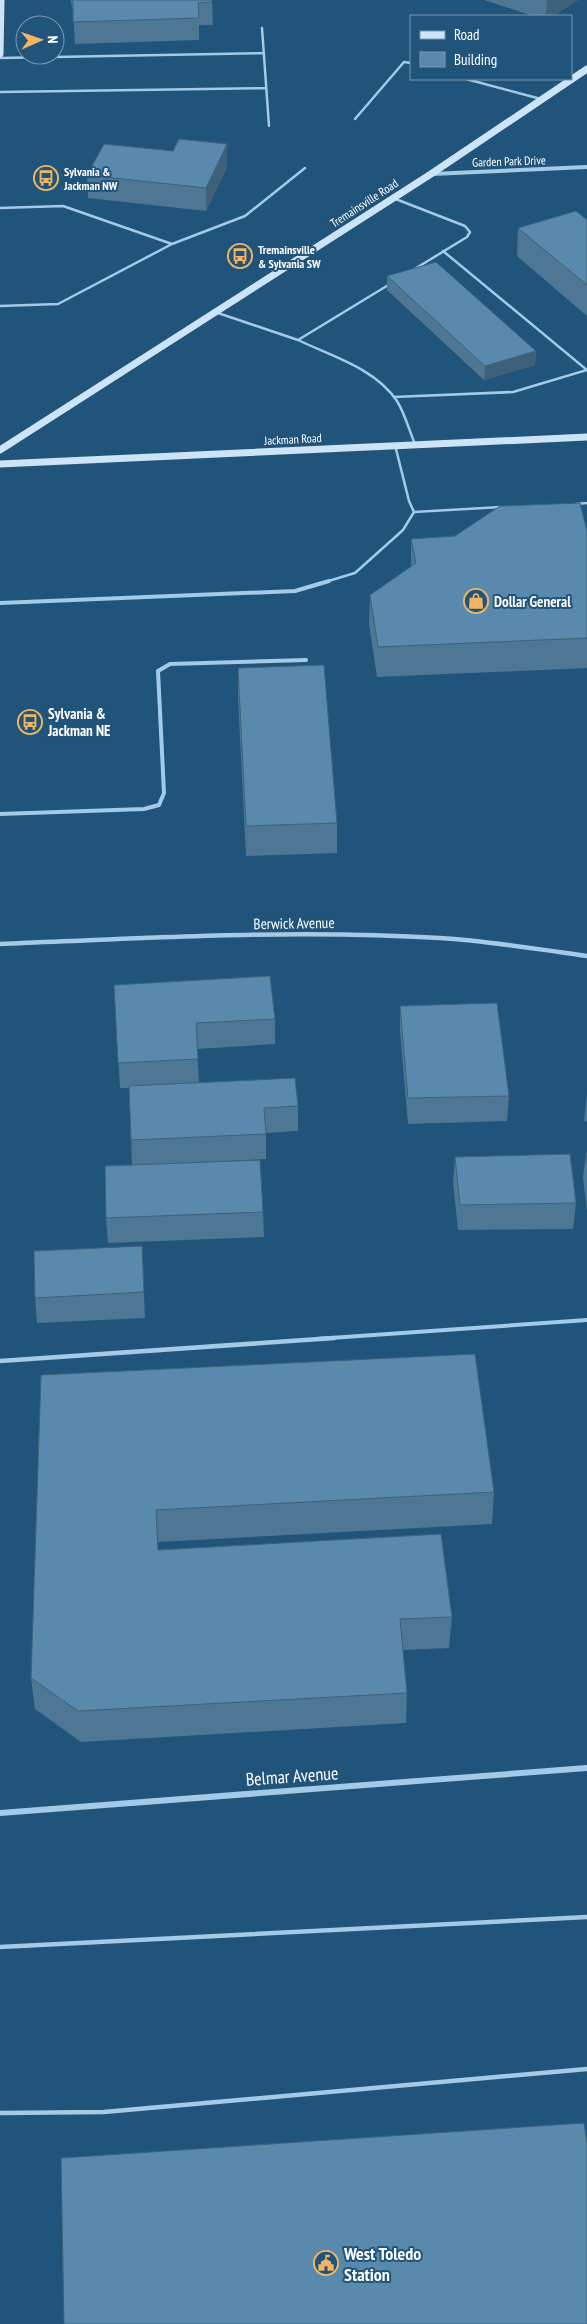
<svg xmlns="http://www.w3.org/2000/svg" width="587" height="2324" viewBox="0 0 587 2324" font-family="'PT Sans Narrow',sans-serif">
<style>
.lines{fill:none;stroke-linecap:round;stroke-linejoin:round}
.lane-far2{stroke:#a3cae6;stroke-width:2.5}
.lane-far1{stroke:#a3cae6;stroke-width:4}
.lane{stroke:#a3cae6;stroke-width:4.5}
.street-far2{stroke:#a3cae6;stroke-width:4}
.street-far1{stroke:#a3cae6;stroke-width:4.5}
.street{stroke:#a3cae6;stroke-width:6}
.secondary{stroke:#cce4f5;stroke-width:7}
.wall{fill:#4d7795}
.shaded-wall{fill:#3e6179}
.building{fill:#598aad;stroke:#3e6179}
.labels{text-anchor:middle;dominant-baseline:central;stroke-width:4;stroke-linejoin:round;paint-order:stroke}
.far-street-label{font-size:12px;fill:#fff;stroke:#21547b}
.far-poi-label{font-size:12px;font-weight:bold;fill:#fff;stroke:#21547b;text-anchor:start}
.poi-label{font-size:15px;font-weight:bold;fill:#fff;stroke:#21547b;text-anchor:start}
.street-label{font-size:15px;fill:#fff;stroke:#21547b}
.near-street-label{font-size:18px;fill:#fff;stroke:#21547b}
.near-poi-label{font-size:18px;font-weight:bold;fill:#fff;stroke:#21547b;text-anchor:start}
</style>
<rect width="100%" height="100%" fill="#21547b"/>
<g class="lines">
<path class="lane-far2" d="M262 28 269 126
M0 58 264 53
M466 79 541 99
M0 92 266 88
M355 119 404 62 411 63
M393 198 465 226 470 232 467 237 413 270
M0 208 63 206 172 244 58 304 0 306
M172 244 245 216 305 168
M443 251 587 370
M215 312 298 340 390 284
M298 340C331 356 375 368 397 401 405 414 409 430 415 444
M394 397 513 392 587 370
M576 504 587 503
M414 512 501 507
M325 582 355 573 403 530 414 512 409 501 395 445"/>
<path class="lane-far1" d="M0 603 295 591 329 581
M0 814 144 809 159 805 164 793 158 671 170 664 306 660
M316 1339 587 1320"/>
<path class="lane" d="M0 1361 334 1338
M0 1947 587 1917
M0 2113 104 2112 587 2069"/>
<path class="street-far2" d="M432 174 587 167"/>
<path class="street-far1" d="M0 944C147 938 293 929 440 938 489 941 538 949 587 956"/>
<path class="street" d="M0 1813 587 1768"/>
<path class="secondary" d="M0 54 1 0
M0 450 431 174 587 69
M0 464 587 437"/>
</g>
<path class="wall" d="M71 0H215H212L213 25H199V40L75 44 73 8H72Z
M484 0H578L553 16H533Z
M227 167 206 211 88 198 87 175Z
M587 220V316L517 256 518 228Z
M387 276 536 351 535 365 484 380 387 290Z
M587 531V668L377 677 369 624 370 595 411 567V539Z
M238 668 337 823V853L246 856 238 698Z
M114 985 275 1019V1044L197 1049 199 1083 298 1106V1131L266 1133V1159L191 1163 263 1212 264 1237 108 1243 106 1218 132 1165 129 1088H120Z
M400 1006 509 1096 507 1121 408 1124 400 1031Z
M587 1094V1122L584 1121Z
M586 1153H587V1211L583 1178Z
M455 1157 576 1203 573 1229 458 1230 453 1182Z
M142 1246 145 1318 37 1323 35 1298Z
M41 1375 494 1492 492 1524 158 1542V1550L452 1617 449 1648 403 1650 407 1693 406 1723 81 1742 35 1709 31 1678Z"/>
<path class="shaded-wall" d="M547 0H578L553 16H546Z
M227 144V167L206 211V188Z
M536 351 535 365 484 380 485 366Z"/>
<path class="building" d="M73 0H212V2L198 3 199 18 73 22Z
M179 139 227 144 206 188 87 175 104 144 173 151Z
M576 211 587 220V285L518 228Z
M436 262 536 351 485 366 387 276Z
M580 503 587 531V638L378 647 370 595 416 563 411 539 455 536 500 506Z
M324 665 337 823 246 826 238 668Z
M270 976 275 1019 196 1023 198 1059 118 1063 114 985Z
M497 1003 509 1096 408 1098 400 1006Z
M295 1078 298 1106 264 1108 266 1134 131 1140 129 1086Z
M586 1153H587V1164Z
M570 1154 576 1203 460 1205 455 1157Z
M260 1160 263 1212 106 1218 105 1166Z
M142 1246 144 1292 35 1298 34 1251Z
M475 1354 494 1492 156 1510 158 1550 441 1534 452 1617 400 1619 407 1693 78 1711 31 1678 41 1375Z
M584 2123 587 2143V2324H64L61 2158Z"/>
<defs>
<symbol id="bus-ring" viewBox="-11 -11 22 22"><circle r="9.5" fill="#21547b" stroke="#f2b564" stroke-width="1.5"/><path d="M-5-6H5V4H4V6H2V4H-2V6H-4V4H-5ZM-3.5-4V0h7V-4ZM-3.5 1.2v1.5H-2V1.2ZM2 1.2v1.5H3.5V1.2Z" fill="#f2b564"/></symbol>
<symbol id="shop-ring" viewBox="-11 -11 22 22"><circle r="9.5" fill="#21547b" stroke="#f2b564" stroke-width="1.5"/><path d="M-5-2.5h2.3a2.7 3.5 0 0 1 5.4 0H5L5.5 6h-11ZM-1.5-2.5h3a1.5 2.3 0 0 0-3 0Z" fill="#f2b564"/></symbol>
<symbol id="civic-ring" viewBox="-11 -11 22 22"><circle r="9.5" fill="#21547b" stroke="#f2b564" stroke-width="1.5"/><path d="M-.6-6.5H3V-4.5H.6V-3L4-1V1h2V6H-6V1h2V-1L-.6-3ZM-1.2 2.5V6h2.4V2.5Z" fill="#f2b564"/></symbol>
</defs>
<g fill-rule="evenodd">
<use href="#bus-ring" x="32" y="164" width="28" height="28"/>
<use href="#bus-ring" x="226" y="242" width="28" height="28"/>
<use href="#shop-ring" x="462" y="587" width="28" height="28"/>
<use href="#bus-ring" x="16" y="708" width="28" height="28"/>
<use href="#civic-ring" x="312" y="2249" width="28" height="28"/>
</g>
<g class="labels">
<g class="far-street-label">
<text transform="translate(509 161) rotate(-2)">Garden Park Drive</text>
<text transform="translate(364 203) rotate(-33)">Tremainsville Road</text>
<text transform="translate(293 439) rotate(-3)">Jackman Road</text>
</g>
<g class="far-poi-label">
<text x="64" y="171">Sylvania &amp;<tspan x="64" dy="14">Jackman NW</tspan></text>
<text x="258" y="249">Tremainsville<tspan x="258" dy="14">&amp; Sylvania SW</tspan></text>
</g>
<g class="poi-label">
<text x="494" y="601">Dollar General</text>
<text x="48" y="713">Sylvania &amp;<tspan x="48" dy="17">Jackman NE</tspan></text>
</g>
<g class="street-label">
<text transform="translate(294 923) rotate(-1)">Berwick Avenue</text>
</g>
<g class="near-street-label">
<text transform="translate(292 1776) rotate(-4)">Belmar Avenue</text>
</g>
<g class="near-poi-label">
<text x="344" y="2253">West Toledo<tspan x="344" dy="21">Station</tspan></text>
</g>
</g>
<rect x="410" y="15" width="162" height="65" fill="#21547b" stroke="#7a98b0"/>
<rect x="420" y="31" width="25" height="8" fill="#cce4f5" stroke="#7a98b0"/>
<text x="454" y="40" font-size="15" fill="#ffffff">Road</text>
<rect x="420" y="52" width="25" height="15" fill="#598aad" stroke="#7a98b0"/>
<text x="454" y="65" font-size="15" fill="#ffffff">Building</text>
<g transform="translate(40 40) rotate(88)"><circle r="24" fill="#21547b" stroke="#7a98b0"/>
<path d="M0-4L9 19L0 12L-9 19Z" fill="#f2b564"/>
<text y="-8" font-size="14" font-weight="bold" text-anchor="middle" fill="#ffffff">N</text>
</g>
</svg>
